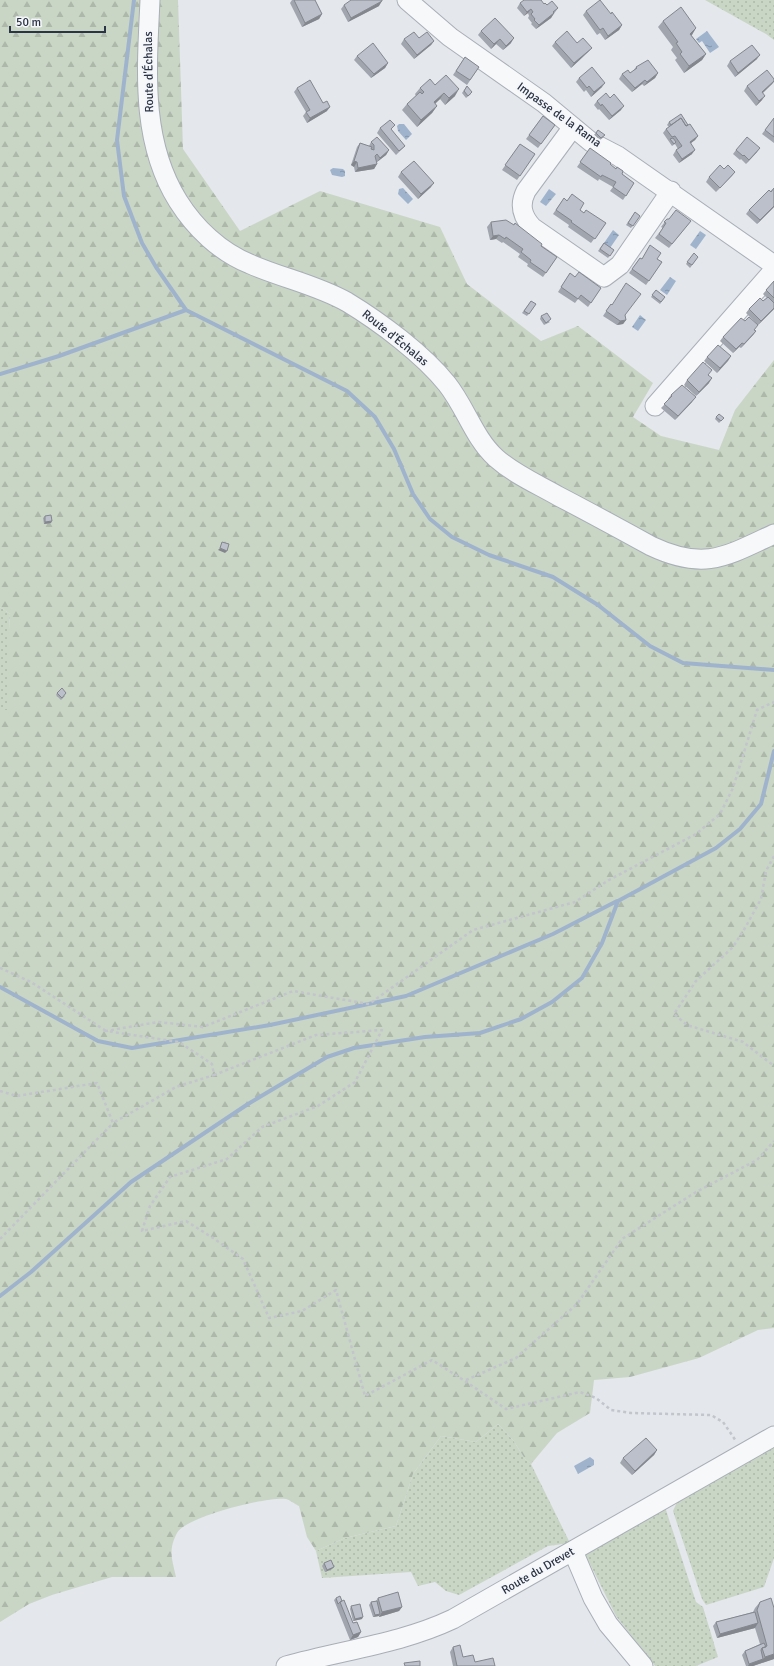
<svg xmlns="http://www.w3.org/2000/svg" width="774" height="1666" viewBox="0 0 774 1666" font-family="Signika,sans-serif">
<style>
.grass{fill:url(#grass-dots)}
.forest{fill:url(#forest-firs)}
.water{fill:url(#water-ripples)}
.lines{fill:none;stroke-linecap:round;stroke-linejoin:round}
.stream{stroke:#9fb4cc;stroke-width:4}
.minor-casing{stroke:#a9aeb7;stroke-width:21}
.path{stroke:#c2c5cb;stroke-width:2.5;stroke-dasharray:3 3;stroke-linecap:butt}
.minor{stroke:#f7f8fa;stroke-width:19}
.wall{fill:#a1a5ae}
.shaded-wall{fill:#83868d}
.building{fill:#bbc0ca;stroke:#83868d}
.labels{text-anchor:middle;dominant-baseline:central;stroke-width:4;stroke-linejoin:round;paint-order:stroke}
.street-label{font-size:12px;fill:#2b3445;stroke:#f4f6f9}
</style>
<defs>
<pattern id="grass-dots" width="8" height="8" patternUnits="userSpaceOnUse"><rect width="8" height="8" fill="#c9d6c5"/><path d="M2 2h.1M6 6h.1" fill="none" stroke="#adb8ab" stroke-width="1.8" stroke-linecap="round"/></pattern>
<pattern id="forest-firs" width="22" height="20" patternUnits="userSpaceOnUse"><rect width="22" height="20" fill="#c9d6c5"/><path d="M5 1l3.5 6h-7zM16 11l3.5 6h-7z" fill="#adb8ab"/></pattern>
<pattern id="water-ripples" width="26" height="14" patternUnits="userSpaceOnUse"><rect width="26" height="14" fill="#9fb4cc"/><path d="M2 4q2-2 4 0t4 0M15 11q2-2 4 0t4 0" fill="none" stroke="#8293a7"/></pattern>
</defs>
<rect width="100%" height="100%" fill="#e4e7ec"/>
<path class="grass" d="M705 0H774V40L766 34Z
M0 607 10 614 9 629V710H0Z
M498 1424 513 1440 525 1459 531 1464 570 1543 548 1546 459 1595 446 1591 435 1582 418 1586 411 1572 322 1578 316 1551 345 1538 396 1526 413 1474 441 1436 476 1442Z
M774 1446V1558L764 1587 706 1605 702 1599 673 1511 677 1502Z
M665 1507 696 1602 703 1607 718 1657 696 1666H655L616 1616 584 1552Z"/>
<path class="forest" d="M0 0H178L183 149 240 231 320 191 440 227 467 284 541 341 578 326 653 383 633 417 661 436 719 450 735 410 774 360V1328L758 1330 699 1358 630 1377 594 1380 590 1413 557 1433 531 1464 525 1459 513 1440 498 1424 476 1442 441 1436 413 1474 396 1526 345 1538 316 1551 307 1537 299 1506C295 1504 290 1500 286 1499 268 1496 185 1517 177 1533 168 1550 172 1559 176 1577H112L52 1595 29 1604 0 1622V710H9V629L10 614 0 607Z"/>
<path class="water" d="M707 31 719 47 710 53 702 41 699 43 696 39Z
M399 124H404L412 134 406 140 398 131 397 126Z
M333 168 343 169 345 171V176L342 177 332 175 330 170Z
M403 188 413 199 408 204 398 194 399 189Z
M549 189 556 194 546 206 540 202Z
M613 230 619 235 610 248 604 243Z
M700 231 706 235 696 249 690 245Z
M670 277 676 281 667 295 660 290Z
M640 315 646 320 638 331 632 327Z
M590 1457 594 1460V1465L578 1474 574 1466Z"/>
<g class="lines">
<path class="stream" d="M134 0 117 140 124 196 142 243 156 267 186 310 347 391 375 417 394 449 413 494 430 519 452 537 489 555 553 577 598 605 650 646 683 663 774 670
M0 374 59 356 186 310
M0 987 98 1041 132 1048 270 1025 406 996 553 934 617 901
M0 1296 31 1272 131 1182 248 1104 327 1057 354 1048 425 1037 480 1033 521 1019 552 1002 582 978 602 943 618 901 716 848 740 829 761 804 774 751"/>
<defs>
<path id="minor" d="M150 0C147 68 140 140 178 201 195 228 220 252 250 264 282 278 317 285 347 302 380 322 423 354 447 384 466 408 474 438 496 458 514 474 537 484 558 496 589 512 620 529 651 546 704 571 725 557 774 534
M407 0 450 37 544 103 591 142 618 156 774 265
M573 127 526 191C519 205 522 216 532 227L604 277 620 265 671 191
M655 406 774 270
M573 1551 593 1598 608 1624 643 1666
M286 1666C342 1650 400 1644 453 1619L774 1436"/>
</defs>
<use href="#minor" class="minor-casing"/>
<path class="path" d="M774 856 766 871 761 899 745 928 733 947 696 981 674 1014 687 1025 743 1042 774 1066
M0 968 31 982 106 1031
M214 1075 316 1035 382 1030 355 1082 318 1106 262 1127 227 1159 170 1177 150 1206 142 1231 186 1221 213 1238 243 1259 269 1318 302 1311 336 1290 365 1396 432 1360 465 1381 506 1409 580 1392 596 1398 611 1410 631 1413 711 1415 723 1422 736 1441
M0 1091 17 1096 97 1083 113 1123 176 1087 214 1075 212 1064 179 1042 106 1031 158 1022 203 1027 293 991 369 1004 473 930 575 902 609 880 696 834 720 814 733 788 757 710 774 702
M0 1239 113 1123
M466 1380 516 1358 577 1304 622 1239 696 1192 757 1160 774 1141"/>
<use href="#minor" class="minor"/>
</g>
<path class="wall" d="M292 0H315L322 14 319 19 302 27 290 3Z
M520 3 544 4 558 8 551 18 536 29 531 24 532 23 528 18 529 16 528 13 524 16 517 8Z
M344 5 379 6 348 22 341 9Z
M586 11 611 14 622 25 619 30 605 40 600 33 597 35 583 15Z
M663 21 696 28 691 35 706 54 702 60 684 73 675 60 677 58 671 50 673 47 658 27Z
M481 31 511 43 503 50 496 44 491 49 478 35Z
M419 38 434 41 431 45 414 59 401 44 404 39Z
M555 42 577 43 592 48 588 52 571 68 552 46Z
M357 56 388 63 385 68 371 78 354 60Z
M465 57 479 67 467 85 453 75Z
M757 59 735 77 727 66 730 61Z
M636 67 658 73 655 78 644 86 642 84 632 92 619 79 622 74 630 73 633 71Z
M579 78 602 87 591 97 586 90 584 92 576 82Z
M774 79V82L763 93 762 100 756 106 744 91 747 86Z
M435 85 455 96 445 105 440 99 435 104 437 106 432 113 417 127 402 110 407 104 416 96 415 94 420 88Z
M467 86 471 94 466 98 462 93Z
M297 88 327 111 307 123 303 116 306 112 294 92Z
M610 98 621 110 609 120 599 109 598 110 594 105 597 101Z
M543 116 555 125 538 148 526 139Z
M774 118V143L762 134Z
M669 122 688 125 698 136 695 140 691 143 692 154 679 163 673 155 676 150 678 149 675 144 672 146 663 133 666 129 669 127 667 125Z
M380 128 391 130 405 146 396 155 377 133Z
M598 130 604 137 600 140 594 135Z
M371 142 389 150 386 155 377 162 376 161 377 164 374 169 355 172 354 167 351 165 357 147 360 143 369 146Z
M520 144 535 154 517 180 502 170Z
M590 148 622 174 634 183 623 200 610 191 613 187 599 179 598 181 577 167Z
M736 150 757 152 746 164 741 159 740 160 733 154Z
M724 169 735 172 732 176 716 192 706 182 709 177Z
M401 172 431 187 418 199 398 177Z
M774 188V207L757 224 746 214 749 210Z
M564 198 584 213 606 223 591 243 568 227 569 225 553 214Z
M635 212 640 216 631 228 626 225Z
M667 219H669L691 221 669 248 655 238 663 228 661 227Z
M491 222 541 246 557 257 543 277 527 266 528 264 518 257 520 254 503 242 502 243 496 239 490 240 487 227Z
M604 243 614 250 608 258 598 251Z
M650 245 657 259 662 262 646 285 629 273 640 258 642 259Z
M694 253 698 257 690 268 686 264Z
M570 273 575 277 601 288 588 307 578 299 575 303 558 292Z
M774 281V309L758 325 746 313 749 309 763 301 767 298 763 294Z
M656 290 665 297 660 304 651 297Z
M531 301 536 304 527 316 522 313Z
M611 304 625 315 626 320 623 324 617 325 603 316Z
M541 316 550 322 544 325 540 319Z
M755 330 756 331 753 335 741 348 739 347 733 353 720 341 723 337Z
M731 356 717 373 704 361 707 357Z
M709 375V383L696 396 684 385 687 380Z
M671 395 692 402 675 420 661 408 669 400 668 399Z
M716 417 724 418 719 423 715 419Z
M45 516 51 523 44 524 43 518Z
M57 693 65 696 61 700 56 695Z
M657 1450 654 1455 632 1475 620 1463 623 1458Z
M324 1563 332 1569 325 1572 322 1566Z
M336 1598 342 1601 353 1623 361 1632 358 1637 350 1640 334 1600Z
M378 1598 402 1607 399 1611 379 1617V1616L373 1617 369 1605 371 1602 376 1601Z
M760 1602 774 1608V1659L753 1666H746L742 1655 745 1651 760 1644 755 1628 717 1638 713 1626 716 1622 753 1612 755 1608Z
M351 1606 362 1619 353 1621 350 1609Z
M453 1647 463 1657 475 1662 495 1666H453L450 1652Z"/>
<path class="shaded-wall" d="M382 1 379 6 348 22 351 18Z
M531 9 528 13 524 16 527 12Z
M554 13 551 18 536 29 539 25Z
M322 14 319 19 302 27 305 23Z
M622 25 619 30 605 40 608 36Z
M696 28 692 35 685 40 690 34Z
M514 38 511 43 503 50 506 46Z
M500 39 496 44 491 49 494 44Z
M434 41 431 45 414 59 417 55Z
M592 48 588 52 571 68 574 63Z
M706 54 702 60 684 73 689 66Z
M760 55 757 59 735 77 738 73Z
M388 63 385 68 371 78 374 74Z
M658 73 655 78 644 86 647 82Z
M645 80 642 84 632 92 635 88Z
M774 81 772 84 759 96 762 92Z
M605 83 602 87 591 97 594 92Z
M459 89 455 96 445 105 449 98Z
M444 93 440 99 429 109 434 102Z
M765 96 762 100 756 106 759 101Z
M437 106 432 113 417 127 421 120Z
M624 106 621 110 609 120 612 116Z
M330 107 327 111 307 123 310 118Z
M698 136 695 140 687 146 690 142Z
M760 148 757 152 746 164 749 160Z
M389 150 386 155 377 162 380 158Z
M695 150 692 154 679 163 682 159Z
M354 161 357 162 354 167 351 165Z
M377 164 374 169 355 172 358 168Z
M434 183 431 187 418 199 421 194Z
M774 206V207L757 224 760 220Z
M499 235 496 239 490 240 493 236Z
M774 308V309L758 325 761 321Z
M626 320 623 324 617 325 620 321Z
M756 331 753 335 741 348 744 344Z
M742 343 739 347 733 353 736 349Z
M731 356 728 361 717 373 720 368Z
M712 378 709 383 696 396 699 392Z
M696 397 692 402 675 420 678 416Z
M52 521 51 523 44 524 45 522Z
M220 548 227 551 225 553 218 550Z
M657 1450 654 1455 632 1475 635 1471Z
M334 1567 332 1569 325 1572 327 1570Z
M402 1607 399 1611 379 1617 382 1612Z
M380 1614 379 1616 373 1617 375 1615Z
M363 1617 362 1619 353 1621 355 1619Z
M758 1623 755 1628 717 1638 720 1634Z
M361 1632 358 1637 350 1640 353 1635Z
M774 1654V1659L753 1666H748L749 1664 763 1659 765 1657Z"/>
<path class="building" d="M294 0H315L322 14 305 23Z
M351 0H382V1L351 18 344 5Z
M524 0H541L544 4 545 3 547 5 552 1 558 8 553 12 554 13 539 25 534 20 535 19 531 14 533 12 531 9 527 12 520 3Z
M600 0 611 14 612 12 622 25 608 36 603 28 600 30 586 11Z
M681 7 696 28 690 34 706 54 689 66 680 54 682 52 676 43 678 42 663 21Z
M495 18 514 38 506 46 500 39 494 44 481 31Z
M567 31 577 43 583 38 592 48 574 63 555 42Z
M414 32 419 38 427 32 434 41 417 55 404 39Z
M373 43 388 63 374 74 357 56Z
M752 45 760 55 738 73 730 61Z
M465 57 479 67 470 80 456 71Z
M648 60 658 73 647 82 645 80 635 88 622 74 628 70 630 73 637 68 636 67Z
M592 67 605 83 594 92 589 86 587 88 579 78Z
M767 70 774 79V81L762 92 765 96 759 101 747 86Z
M446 75 459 89 449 98 444 93 434 102 437 106 421 120 407 104 420 92 422 94 424 92 420 88 430 79 435 85Z
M310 80 323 103 327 101 330 107 310 118 306 112 310 110 297 88Z
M467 86 472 92 468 96 464 91Z
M606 93 610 98 614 94 624 106 612 116 602 104 601 106 597 101Z
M681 114 688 125 686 126 681 118 671 125 669 122Z
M543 116 555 125 541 144 529 135Z
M681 118 686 126 690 124 698 136 690 142 695 150 682 159 676 150 682 146 675 136 672 137 666 129Z
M774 118V137L765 130Z
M390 120 395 125 391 129 405 146 399 151 380 128Z
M598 130 605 135 601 138 596 133Z
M377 137 389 150 380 158 377 154 375 156 377 164 358 168 357 162 354 161 360 143 372 147 371 149 374 150V145L371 142Z
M747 137 760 148 749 160 744 155 743 156 736 150Z
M673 138 676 142 674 144 670 139Z
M520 144 535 154 520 176 505 165Z
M590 148 611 163 610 164 616 169 617 167 623 171 622 174 634 183 626 196 613 187 616 182 602 175 601 177 580 162Z
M414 161 434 183 421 194 401 172Z
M720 165 724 169 728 165 735 172 720 188 709 177Z
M774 188V206L760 220 749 210 769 190 771 192Z
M572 194 584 203 580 210 584 213 586 210 606 223 595 239 571 222 572 221 556 210 564 198 567 201Z
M676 210 691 221 672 244 659 234 666 223 664 222 667 219H669Z
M635 212 640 216 633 226 628 223Z
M506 220 514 225 515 223 542 244 541 246 557 257 546 273 530 262 531 260 521 252 523 249 506 237 505 239 499 235 493 236 491 222Z
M604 243 614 250 610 256 600 249Z
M650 245 661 253 657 259 662 262 649 281 632 269 640 258 642 259Z
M694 253 698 257 692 265 687 262Z
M579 272 601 288 591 303 581 295 578 299 561 287 570 273 575 277Z
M774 281V298L766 290Z
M626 283 641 294 625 315 626 320 620 321 606 311 611 304 612 305Z
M656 290 665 297 661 302 652 295Z
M768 297 774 303V308L761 321 749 309 760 298 763 301Z
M531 301 536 304 529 314 524 311Z
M547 313 551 319 546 323 541 316Z
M749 317 758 325 754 330 756 331 744 344 742 343 736 349 723 337 741 318 745 321Z
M718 345 731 356 720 368 707 357Z
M703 362 712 370 708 375 712 378 699 392 687 380Z
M682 385 696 397 678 416 664 404 672 396 671 395Z
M719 414 724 418 721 421 716 417Z
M51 515 52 521 45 522V516Z
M222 542 229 544 227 551 220 548Z
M62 688 66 693 62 698 57 693Z
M646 1438 657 1450 635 1471 623 1458Z
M331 1560 334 1567 327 1570 324 1563Z
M398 1592 402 1607 382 1612 378 1598Z
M340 1596 342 1601 340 1602 338 1604 336 1598Z
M771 1598 774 1608V1654L765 1657 762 1648 767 1646 757 1610 760 1602Z
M344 1600 353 1623 357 1622 361 1632 353 1635 340 1602Z
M377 1601 380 1614 375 1615 371 1602Z
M360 1604 363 1617 355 1619 351 1606Z
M755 1612 758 1623 720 1634 716 1622Z
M764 1643 766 1647 762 1648 761 1650 763 1659 749 1664 745 1651Z
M460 1645 463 1657 473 1655 475 1662 493 1658 495 1666H457L453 1647Z
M420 1661V1666H405L404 1663Z"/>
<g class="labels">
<g class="street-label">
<text transform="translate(149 72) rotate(-91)">Route d'Échalas</text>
<text transform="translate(559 115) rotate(36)">Impasse de la Rama</text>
<text transform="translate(395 338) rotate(39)">Route d'Échalas</text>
<text transform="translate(538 1571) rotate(-30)">Route du Drevet</text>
</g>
</g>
<path d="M10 26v6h95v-6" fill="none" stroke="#2b3445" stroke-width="2"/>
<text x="16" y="26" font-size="12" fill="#2b3445" stroke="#f4f6f9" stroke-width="3" paint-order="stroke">50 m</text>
</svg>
